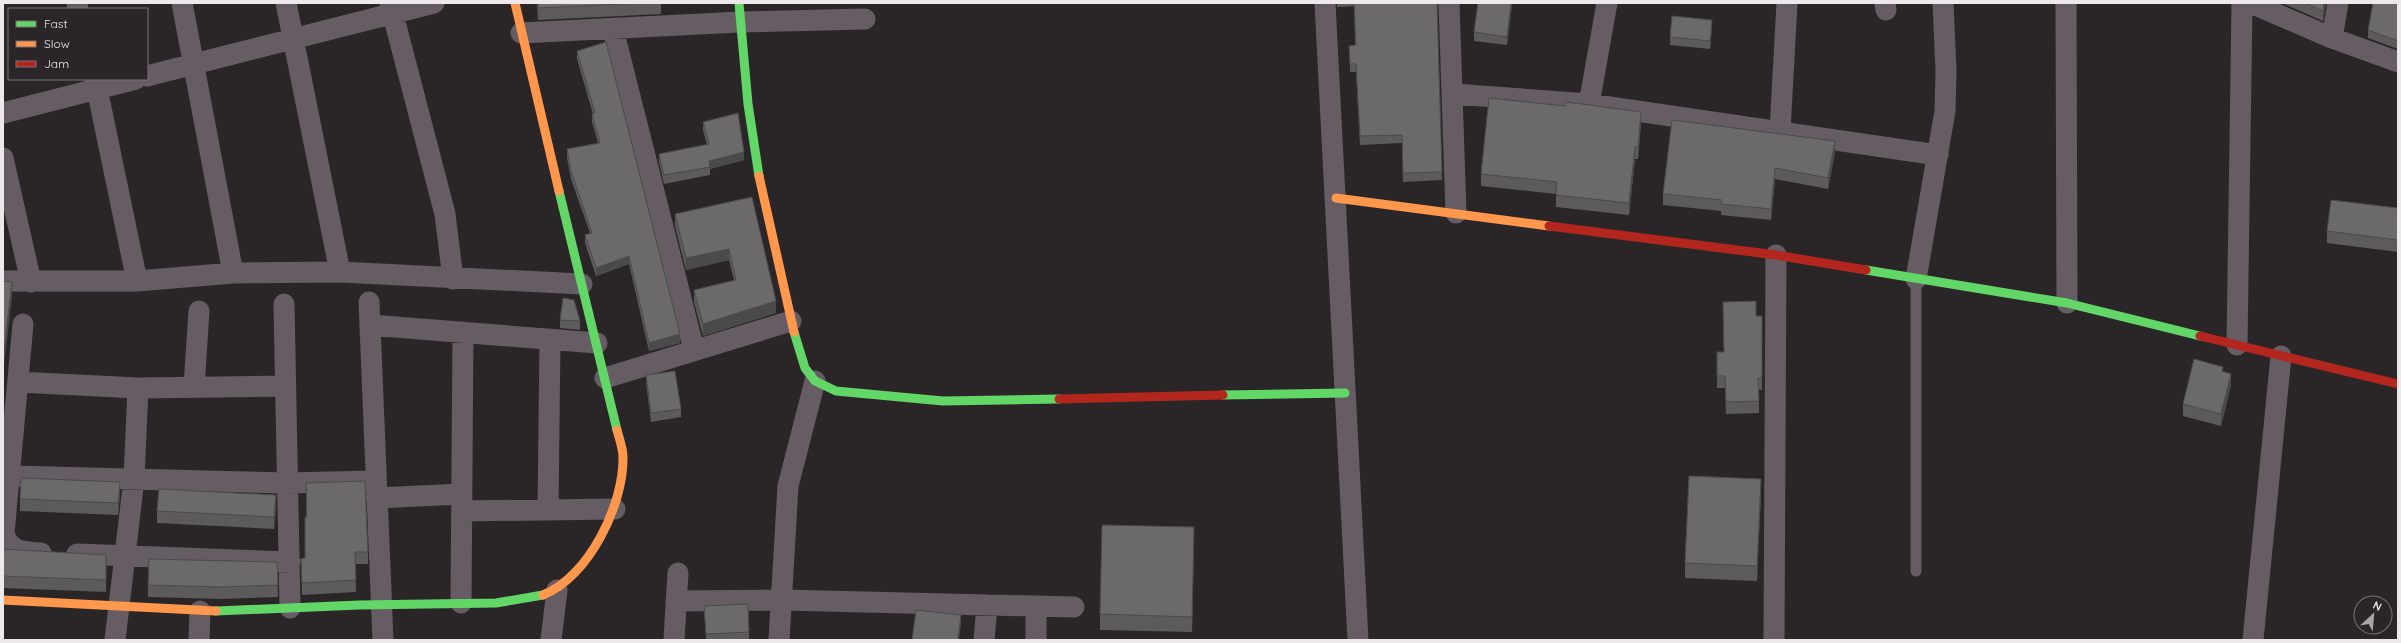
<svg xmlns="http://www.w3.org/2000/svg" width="2401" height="643" viewBox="0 0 2401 643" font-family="Quicksand,sans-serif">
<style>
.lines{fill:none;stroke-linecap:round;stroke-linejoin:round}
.lane{stroke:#665c63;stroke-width:11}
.street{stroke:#665c63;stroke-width:21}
.fast{stroke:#63d668;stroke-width:9}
.slow{stroke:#ff974d;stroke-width:9}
.jam{stroke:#b3261e;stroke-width:9}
.wall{fill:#5c5a5b}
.shaded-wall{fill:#4b4a4a}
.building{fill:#6b696a;stroke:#4b4a4a}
</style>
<rect width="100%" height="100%" fill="#2a2628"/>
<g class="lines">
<path class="lane" d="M1916 279V571"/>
<path class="street" d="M77 3 78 9
M182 3 233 273
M286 3 340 272
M390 3 445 214 453 279
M1325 3 1358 640
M1449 3 1456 213
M1885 3 1886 10
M2066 3 2067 303
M2251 3 2332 38 2398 62
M613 29 694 350
M521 33 740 22 865 19
M2332 38 2338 3
M147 76 434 3
M95 79 137 281
M1454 94 1589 104 1938 155
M1589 104 1607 3
M3 113 136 79
M1780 131 1787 3
M3 158 31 282
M1916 279 1945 111 1946 71 1943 3
M3 281H137L233 273 340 272 582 284
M369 302 383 640
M284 304 290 608
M23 324 4 533C9 552 24 552 41 553
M370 325 597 343
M2237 345 2242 3
M605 378 791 321
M18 382 138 388 285 386
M194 387 199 311
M11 476 287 483 375 481
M376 498 462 494
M548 510 550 339
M462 511 615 509
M77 554 290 562
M676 601 783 600 1074 607
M461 603 463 332
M115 640 134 479 138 388
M199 640 200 611
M551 640 557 590
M674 640 678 573
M779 640 788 486 815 381
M984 640 987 605
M1036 640V606
M1774 640 1776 255
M2253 640 2281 356"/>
<path class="fast" d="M739 3 748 104 759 176
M559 191 617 430
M1866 270 2067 303 2200 336
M794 332 805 368 815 381 836 391 943 401 1059 399
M1223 395 1345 393
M216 611 359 605 496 603 543 595"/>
<path class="slow" d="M515 3 559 191
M759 176 794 332
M1336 198 1549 226
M543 595C589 577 624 504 623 457 623 448 619 438 617 430
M3 600 216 611"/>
<path class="jam" d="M1549 226 1776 255 1866 270
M2200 336 2398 384
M1059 399 1223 395"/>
</g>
<path class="wall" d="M537 3H661V14L538 20Z
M1337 3H1437L1442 180 1403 182 1402 143 1360 145 1356 72H1350L1349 46 1355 45 1354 6 1337 7Z
M1512 3 1507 45 1474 41V32Z
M2282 3H2326L2323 21Z
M2398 3V49L2368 38V30L2378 4Z
M1712 28 1710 49 1670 45V37Z
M577 51 680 343 649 351 629 264 596 276 585 243V235L590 233 571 179 567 158V149L598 143 592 122V114H593L577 59Z
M703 122 744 160 710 169V175L664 184 659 162V154L707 145 703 130Z
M1641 124 1638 159H1635L1629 215 1556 207V194L1481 186V174Z
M1835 152 1828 189 1775 179 1771 220 1721 215V211L1663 205V194Z
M752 197 776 313 703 336 694 302V290L734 280 729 260 686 270 675 226V214Z
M2398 208V252L2327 243V231Z
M1723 302 1756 316H1762V390H1759V413L1726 414 1725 388H1717V352H1724Z
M560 320 580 321V330L560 328Z
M646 375 681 409V417L651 422 646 383Z
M2231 385 2221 426 2183 416V404Z
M306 483 368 552V564H355L356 592 302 595 301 559 305 558 306 517Z
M120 494 118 515 20 511V499Z
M1761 494 1757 581 1685 578V563Z
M276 507 274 529 157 523V511Z
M1194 542 1192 632 1100 630V614Z
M3 549 106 555V592L3 588Z
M277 562 278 597 222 599 148 597V585Z
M704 606 749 632V640H706Z"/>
<path class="shaded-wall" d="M1511 3H1512V5L1507 45V37Z
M2324 3H2326L2323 21V11Z
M1712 20V28L1710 49V41Z
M1641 112V124L1638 159V147Z
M1835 141V152L1828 189V178Z
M1635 147V159L1629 215V203Z
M744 152V160L710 169 709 161Z
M1775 168V179L1771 220V209Z
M729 249V260L686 270V258Z
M629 256V264L596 276V268Z
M12 282V297L3 374V359Z
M776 301V313L703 336V324Z
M680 334V343L649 351V343Z
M2231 374V385L2221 426V414Z
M1761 479V494L1757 581V566Z
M120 482V494L118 515V503Z
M276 495V507L274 529V517Z
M1194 527V542L1192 632V617Z
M961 615V623L959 640H958Z"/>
<path class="building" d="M538 3H642L538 8Z
M1354 3H1437L1442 172 1403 173 1402 135 1360 136 1356 64H1350L1349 46 1356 45Z
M1478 3H1511L1507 37 1474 32Z
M2305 3H2324L2323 11Z
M2373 3 2378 4V3H2398V41L2368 30Z
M1672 16 1712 20 1710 41 1670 37Z
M606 42 680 334 649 343 629 256 596 268 585 235 592 233 571 171 567 149 600 143 592 114 595 113 577 51Z
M1489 98 1565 106V102L1582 104 1641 112 1638 147H1635L1629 203 1556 195 1557 182 1481 174Z
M738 113 744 152 709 161 710 167 664 175 659 154 709 144 703 122Z
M1672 120 1835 141 1828 178 1775 168 1771 209 1721 204 1722 200 1663 194Z
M752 197 776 301 703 324 694 290 736 280 729 249 686 258 675 214Z
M2331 200 2398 208V240L2327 231Z
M3 281 12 282 3 359Z
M563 298 574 300 580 321 560 320Z
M1756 301V316H1762V378H1758L1759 401 1726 402 1725 376H1717V352H1724L1723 302Z
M2194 359 2223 367 2222 371 2231 374 2221 414 2183 404Z
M675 371 681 409 651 413 646 375Z
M1689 476 1761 479 1757 566 1685 563Z
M21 478 120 482 118 503 20 499Z
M365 481 368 552H355L356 580 302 583 301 559 305 558V517H307L306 483Z
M159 489 276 495 274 517 157 511Z
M1102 525 1194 527 1192 617 1100 614Z
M3 549 106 555V580L3 576Z
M149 559 277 562 278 585 222 587 148 585Z
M748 604 749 632 706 634 704 606Z
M916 610 961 615 958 640H912Z"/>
<rect width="2401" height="643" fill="none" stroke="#ece8eb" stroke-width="8"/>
<rect x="8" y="8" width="140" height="72" fill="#2b2529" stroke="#787377"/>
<rect x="16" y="21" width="20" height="6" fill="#63d668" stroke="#787377"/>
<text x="44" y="28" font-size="12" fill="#ece8eb">Fast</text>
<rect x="16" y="41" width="20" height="6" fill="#ff974d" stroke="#787377"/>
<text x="44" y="48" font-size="12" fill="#ece8eb">Slow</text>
<rect x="16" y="61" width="20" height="6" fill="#b3261e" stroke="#787377"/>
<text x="44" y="68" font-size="12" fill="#ece8eb">Jam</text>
<g transform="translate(2373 615) rotate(26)"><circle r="19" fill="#2b2529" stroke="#787377"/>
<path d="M0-3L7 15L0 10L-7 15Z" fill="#a8a4a7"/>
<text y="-6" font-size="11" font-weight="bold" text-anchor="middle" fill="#ece8eb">N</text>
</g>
</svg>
